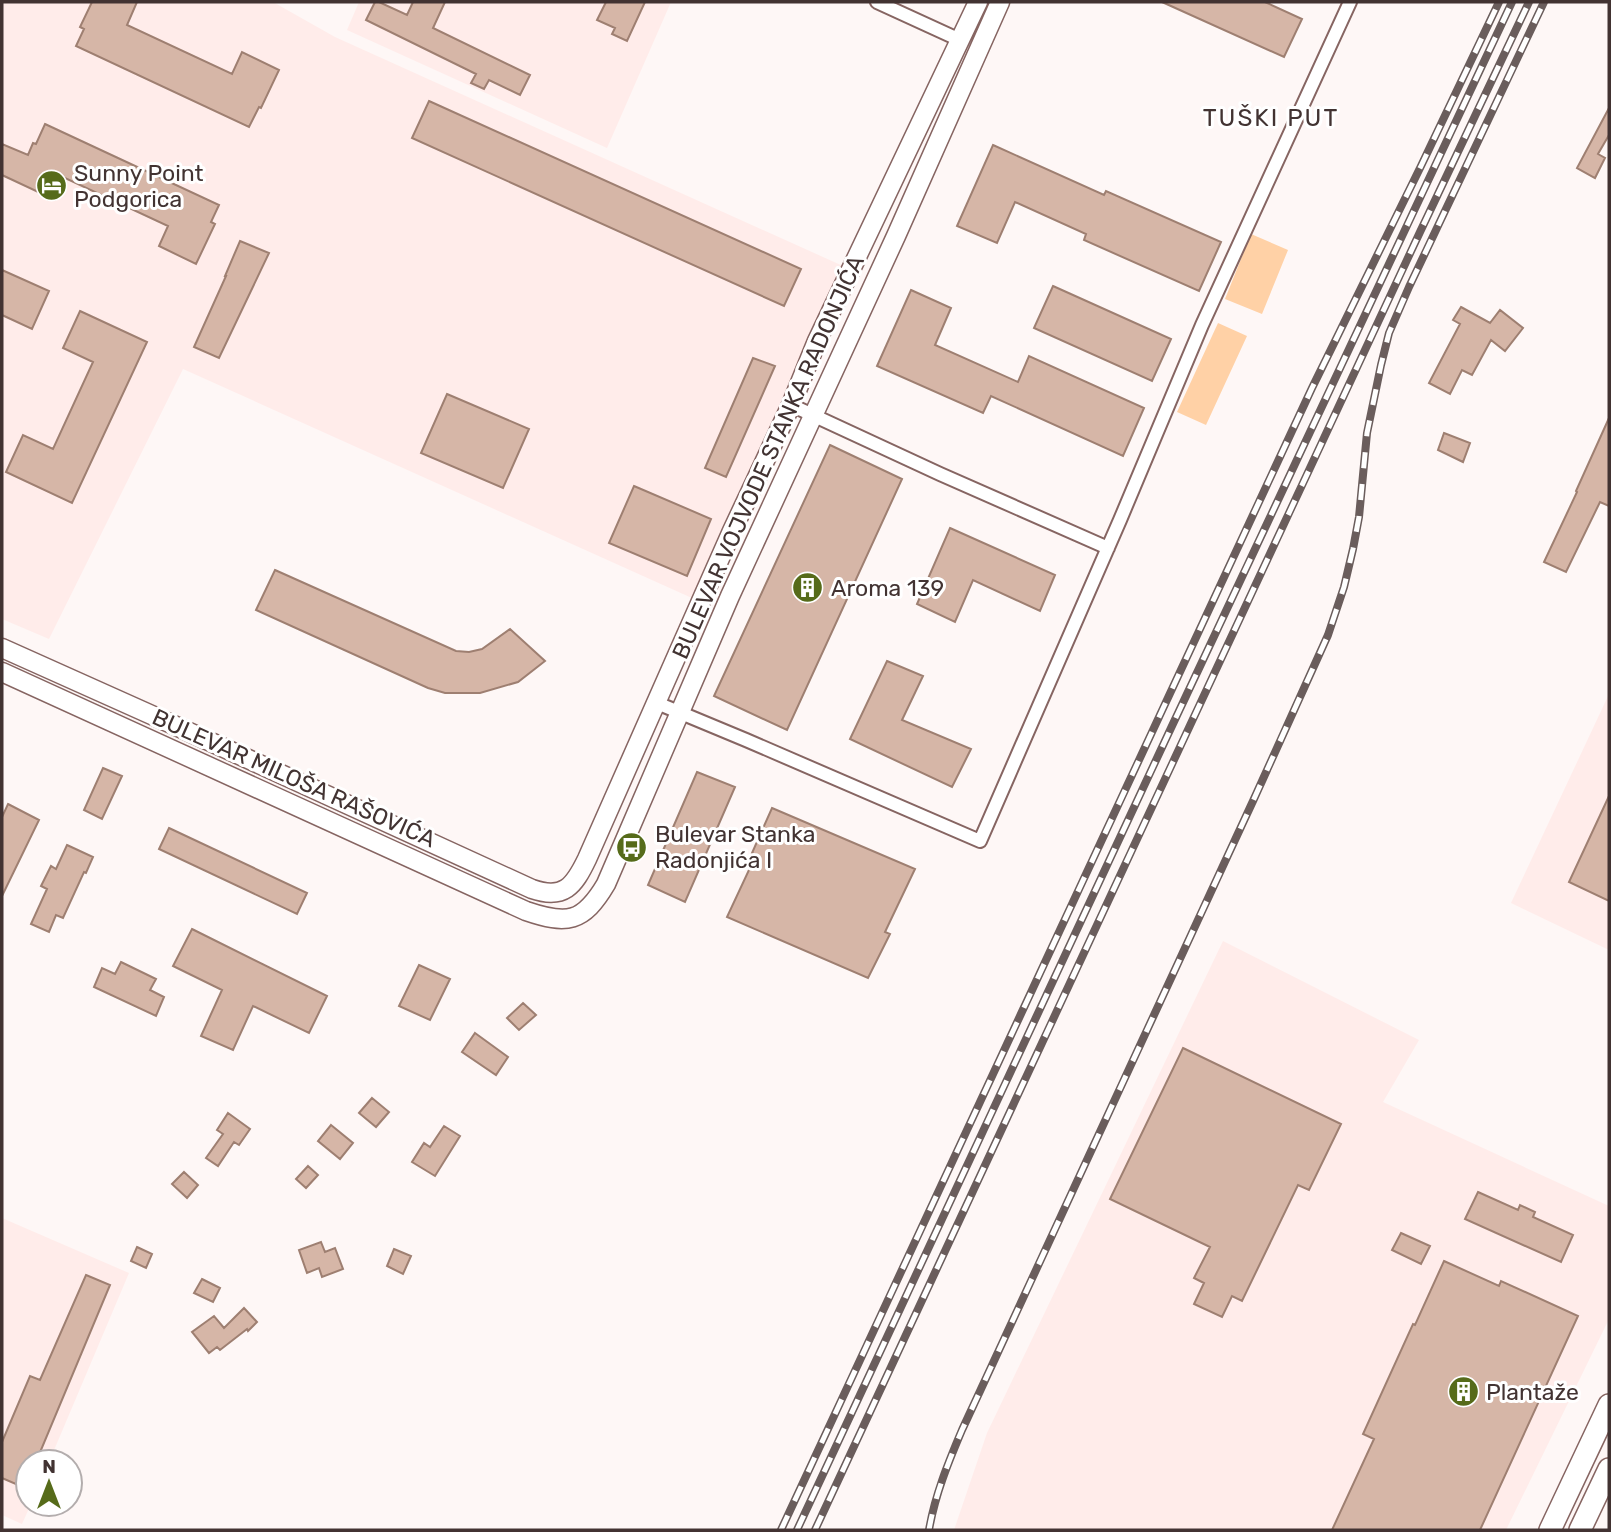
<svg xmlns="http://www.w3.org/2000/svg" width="1611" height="1532" viewBox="0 0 1611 1532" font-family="Rubik,sans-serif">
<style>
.built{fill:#ffecea}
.green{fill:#ffd1a6}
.building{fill:#d6b6a7;stroke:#9e7f71;stroke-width:2}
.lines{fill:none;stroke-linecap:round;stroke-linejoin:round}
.street-casing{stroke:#866562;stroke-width:16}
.secondary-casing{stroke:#866562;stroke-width:21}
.primary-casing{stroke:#866562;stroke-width:24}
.street{stroke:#fff;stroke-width:12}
.secondary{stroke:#fff;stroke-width:18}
.primary{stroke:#fff;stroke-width:21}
.rail-casing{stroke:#6a5d5c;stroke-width:8}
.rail{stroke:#fff;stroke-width:5;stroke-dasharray:16;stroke-linecap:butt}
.labels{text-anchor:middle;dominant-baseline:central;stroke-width:6;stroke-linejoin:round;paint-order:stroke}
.poi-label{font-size:23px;fill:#423332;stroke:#fff;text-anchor:start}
.street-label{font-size:23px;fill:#423332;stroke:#fff}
.neighbourhood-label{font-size:24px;letter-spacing:2px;fill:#423332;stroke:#fff}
</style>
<rect width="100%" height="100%" fill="#fef7f6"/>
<path class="built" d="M2 2H273L335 37 843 266 703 603 183 369 49 639 2 619Z
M359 2H671L607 148 347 30Z
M1609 694V950L1511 903Z
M1223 941 1419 1040 1383 1102 1609 1206V1319L1506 1530H954L987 1433Z
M2 1218 129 1273 49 1462H28V1504H31L22 1524 2 1515Z"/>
<path class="green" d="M1251 234 1288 250 1262 314 1225 299Z
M1218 323 1247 336 1206 425 1177 412Z"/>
<path class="building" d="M92 2H137L127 25 232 74 242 52 279 70 261 108 259 107 249 127 76 46 84 29 80 27Z
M375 2H379L407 15 413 2H445L433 28 530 75 520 95 489 80 484 89 471 83 476 74 366 20Z
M606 2H645L627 41 612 34 615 28 597 20Z
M1162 2H1265L1302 19 1284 57Z
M429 101 801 269 784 306 412 138Z
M1609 108V135L1598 154 1605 158 1595 178 1577 168Z
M45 124 219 205 211 222 215 224 196 264 159 246 168 226 63 177 53 199 2 175V144L28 155 33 143 36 144Z
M993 145 1104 195 1106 191 1221 242 1199 291 1084 240 1086 234 1015 202 997 243 957 226Z
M240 241 269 253 219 358 194 347 226 276H225Z
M2 270 49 291 32 329 2 315Z
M1053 286 1171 339 1152 381 1034 328Z
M911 290 951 308 935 345 1018 382 1029 356 1144 408 1123 456 991 396 983 413 877 366Z
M1461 307 1490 323 1500 310 1523 328 1505 351 1491 340 1472 375 1462 370 1450 394 1429 383 1460 324 1453 320Z
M80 311 147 342 72 503 6 472 23 435 53 449 93 362 63 348Z
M753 358 775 366 726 477 705 468Z
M447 394 529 429 503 488 421 453Z
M1609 418V506L1600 502 1566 572 1544 562 1577 492 1576 491Z
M1444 433 1470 443 1463 462 1438 450Z
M830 445 902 479 787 730 714 696Z
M634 486 711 519 687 576 609 543Z
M950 528 1055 575 1040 611 973 580 955 622 917 604Z
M275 570 456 651 469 652 482 649 510 629 545 661 518 682 480 693H445L428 688 256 610Z
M887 661 923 676 902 720 971 749 952 787 850 739Z
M103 768 122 776 102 819 84 810Z
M697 772 735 787 685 902 648 885Z
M1609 796V901L1569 882Z
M8 804 39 820 2 896V817Z
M772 808 915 869 885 932 890 934 868 978 727 917 756 855 752 853Z
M169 828 307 893 297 914 159 849Z
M67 845 93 857 86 873 84 872 63 918 56 915 49 932 31 924 47 889 41 886 51 866 56 869Z
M192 929 327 996 309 1033 253 1006 233 1050 201 1036 222 990 173 966Z
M121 962 156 979 150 990 164 997 156 1016 94 987 102 968 115 974Z
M419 965 450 979 430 1020 399 1006Z
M523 1003 536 1015 519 1030 507 1018Z
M475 1033 508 1057 496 1075 462 1052Z
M1183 1048 1341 1124 1309 1190 1298 1185 1242 1301 1232 1296 1222 1317 1194 1304 1204 1283 1194 1278 1210 1247 1110 1199Z
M372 1098 389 1112 376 1127 359 1113Z
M228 1113 250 1129 239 1145 234 1142 218 1166 206 1158 223 1134 217 1130Z
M331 1125 353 1143 340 1159 318 1141Z
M444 1126 460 1136 435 1176 412 1162 424 1143 430 1147Z
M308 1166 318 1175 306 1188 296 1179Z
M184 1172 198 1185 187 1198 172 1184Z
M1478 1192 1518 1210 1520 1205 1535 1212 1533 1217 1573 1235 1561 1262 1465 1219Z
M1401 1233 1430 1246 1421 1264 1392 1250Z
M321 1242 325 1252 335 1248 343 1269 322 1277 319 1268 307 1273 299 1250Z
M137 1247 152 1254 146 1268 131 1261Z
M394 1249 411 1256 403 1274 387 1266Z
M1444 1261 1499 1286 1501 1281 1578 1316 1480 1530H1332L1374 1439 1363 1434 1413 1324 1415 1325Z
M86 1275 110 1285 36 1462H28V1480L25 1488 2 1478V1442L30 1376 40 1380Z
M202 1279 220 1288 213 1302 194 1293Z
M244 1308 257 1322 248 1331 247 1329 220 1350 217 1347 209 1353 192 1332 214 1316 224 1328Z"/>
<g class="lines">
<defs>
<path id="street" d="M877 2 960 40
M791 405 940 474 1108 548
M657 703 746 740 980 841 1120 520 1202 325 1350 2"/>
<path id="secondary" d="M2 648 165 721 532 889C564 900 574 886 587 859L732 531 791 405 817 341 978 2
M2 672 526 911C567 925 583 923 606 884L730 596 896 236 1000 2"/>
<path id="primary" d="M1550 1530 1609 1405
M1580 1530 1609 1469"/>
</defs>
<use href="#street" class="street-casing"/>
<use href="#secondary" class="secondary-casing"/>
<use href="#primary" class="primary-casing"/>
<use href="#street" class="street"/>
<use href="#secondary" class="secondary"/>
<use href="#primary" class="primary"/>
<defs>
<path id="rail" d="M781 1530 1312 388 1421 166 1499 2
M797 1530 1171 728 1512 2
M815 1530 1420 232 1529 2
M929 1530C935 1495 948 1463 962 1430L1253 801 1328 635 1344 587 1353 549 1359 517 1367 433 1381 365 1389 333 1409 287 1544 2"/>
</defs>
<use href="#rail" class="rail-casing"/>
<use href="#rail" class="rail"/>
</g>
<defs>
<symbol id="hotel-disc" viewBox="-11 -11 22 22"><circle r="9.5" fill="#566b1a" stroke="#fff"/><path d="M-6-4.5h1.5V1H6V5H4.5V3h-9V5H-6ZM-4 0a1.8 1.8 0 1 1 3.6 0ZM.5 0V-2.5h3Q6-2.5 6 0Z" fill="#fff"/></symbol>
<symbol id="building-disc" viewBox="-11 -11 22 22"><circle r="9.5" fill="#566b1a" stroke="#fff"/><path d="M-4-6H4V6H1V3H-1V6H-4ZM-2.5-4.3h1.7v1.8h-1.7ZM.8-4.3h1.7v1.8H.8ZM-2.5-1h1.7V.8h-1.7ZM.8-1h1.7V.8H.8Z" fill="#fff"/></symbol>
<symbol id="bus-disc" viewBox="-11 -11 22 22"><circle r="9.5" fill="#566b1a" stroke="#fff"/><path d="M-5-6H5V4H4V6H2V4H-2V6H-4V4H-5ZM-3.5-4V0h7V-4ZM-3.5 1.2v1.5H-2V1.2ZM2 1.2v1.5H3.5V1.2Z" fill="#fff"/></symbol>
</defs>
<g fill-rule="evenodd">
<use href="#hotel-disc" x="34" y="168" width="35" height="35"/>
<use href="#building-disc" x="790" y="570" width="35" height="35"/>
<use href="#bus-disc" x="614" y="830" width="35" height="35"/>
<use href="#building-disc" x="1446" y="1374" width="35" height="35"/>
</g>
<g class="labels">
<g class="poi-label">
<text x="74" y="173">Sunny Point<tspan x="74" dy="26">Podgorica</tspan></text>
<text x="831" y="588">Aroma 139</text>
<text x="655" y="834">Bulevar Stanka<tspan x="655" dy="26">Radonjića I</tspan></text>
<text x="1486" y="1392">Plantaže</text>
</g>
<g class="street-label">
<text transform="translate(768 457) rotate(-66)">BULEVAR VOJVODE STANKA RADONJIĆA</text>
<text transform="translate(294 778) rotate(24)">BULEVAR MILOŠA RAŠOVIĆA</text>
</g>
<g class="neighbourhood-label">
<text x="1271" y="118">TUŠKI PUT</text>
</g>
</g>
<rect width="1611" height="1532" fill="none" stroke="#423332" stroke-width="7"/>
<g transform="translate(49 1483)"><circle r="33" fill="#ffffff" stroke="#b3adad" stroke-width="2"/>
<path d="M0-5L12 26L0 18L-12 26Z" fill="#566b1a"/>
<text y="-10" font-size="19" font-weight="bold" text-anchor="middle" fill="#423332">N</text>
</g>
</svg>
